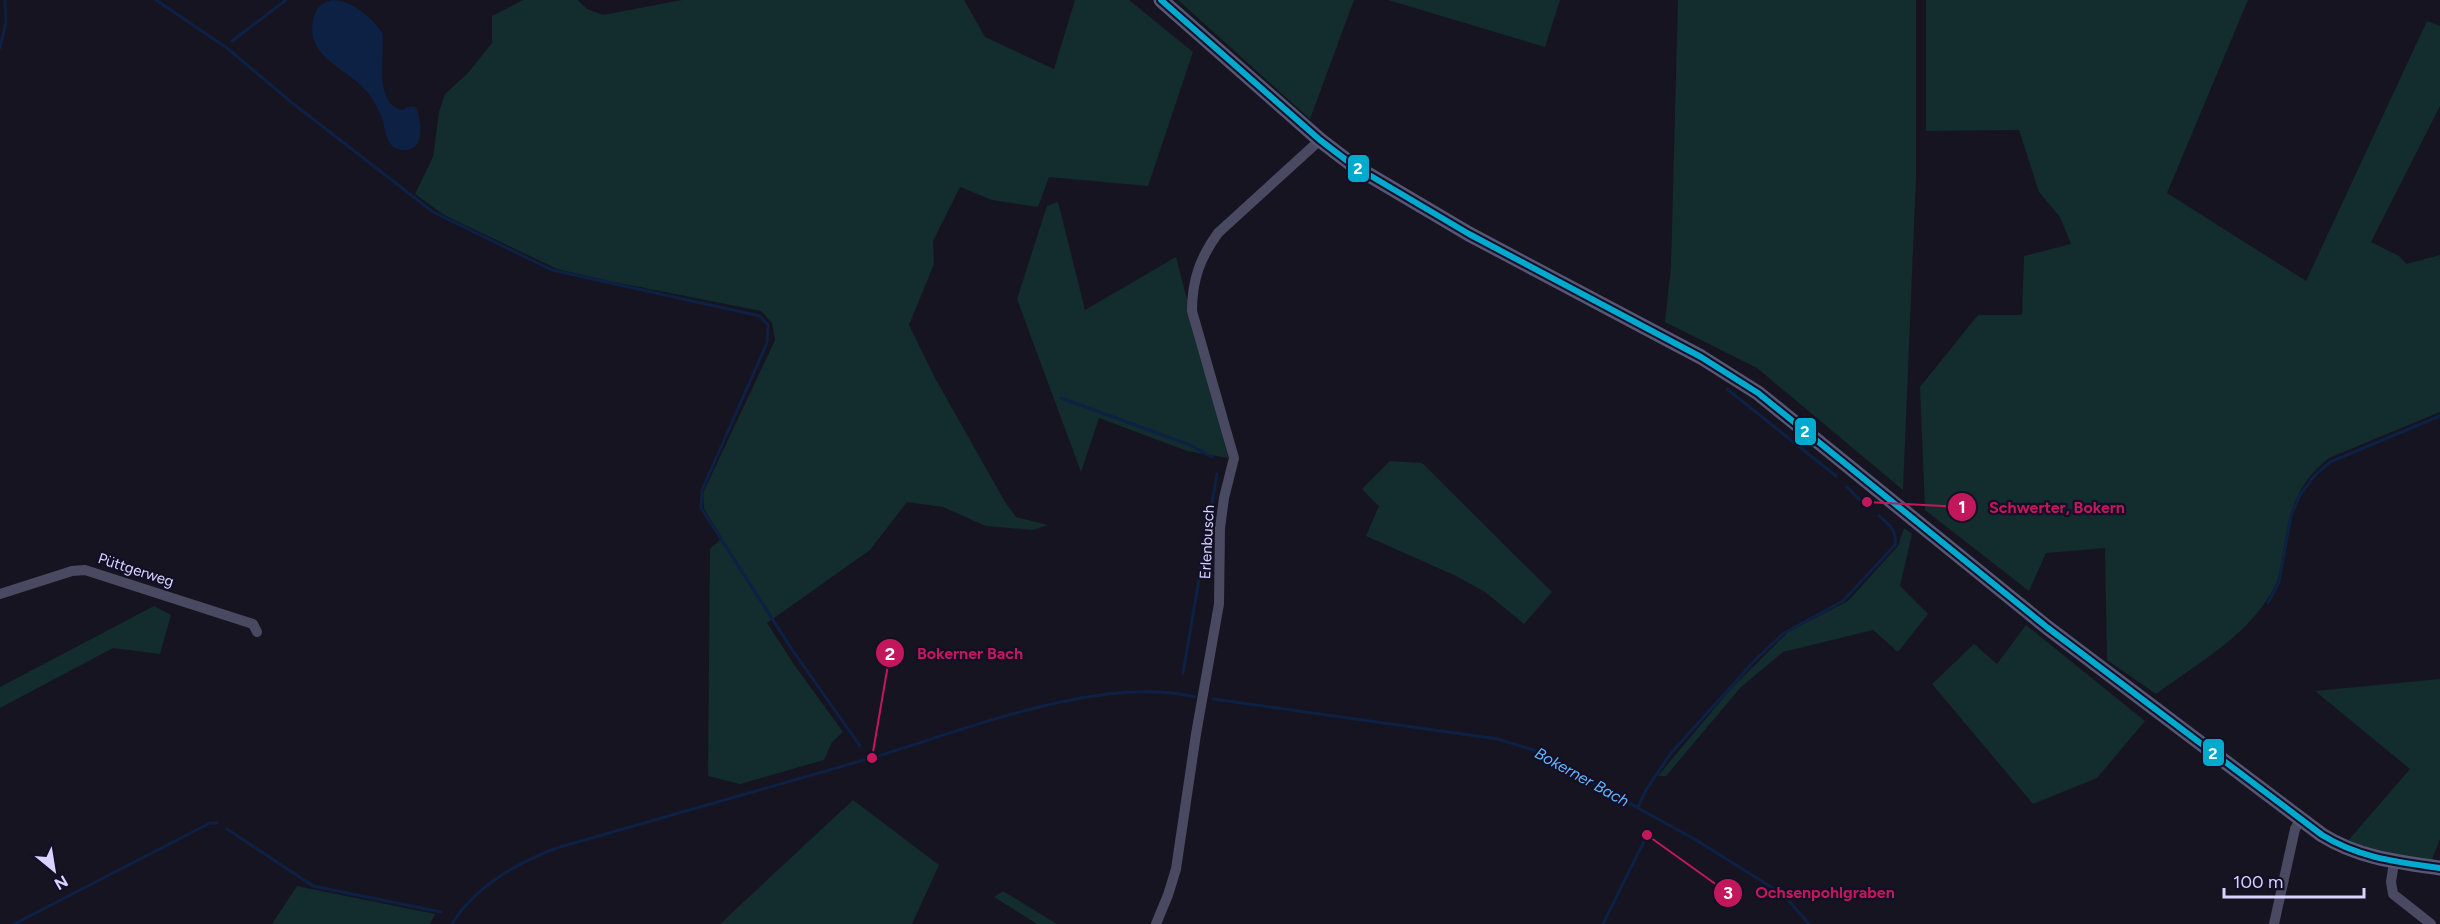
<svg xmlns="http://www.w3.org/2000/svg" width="2440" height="924" viewBox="0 0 2440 924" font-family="Figtree,sans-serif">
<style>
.green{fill:#132c2d}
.water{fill:#0d2144}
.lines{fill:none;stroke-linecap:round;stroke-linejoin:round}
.stream{stroke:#0d2144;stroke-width:3}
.street{stroke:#4a4962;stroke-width:10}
.secondary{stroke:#575674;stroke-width:15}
.bus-1-casing{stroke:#130f26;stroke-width:10}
.bus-1{stroke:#00a9ce;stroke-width:6}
.labels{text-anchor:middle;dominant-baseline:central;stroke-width:4.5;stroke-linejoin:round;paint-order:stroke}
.street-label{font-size:15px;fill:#d9d4ff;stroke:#130f26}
.water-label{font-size:16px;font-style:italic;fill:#62b6ff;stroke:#130f26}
.leader{fill:none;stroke:#c2185b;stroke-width:2}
.callout-dot{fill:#c2185b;stroke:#130f26;stroke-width:2}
.mark-label{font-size:18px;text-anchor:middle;font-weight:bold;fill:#fff}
.callout-label{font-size:16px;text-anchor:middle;font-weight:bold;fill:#c2185b;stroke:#130f26;stroke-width:4.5;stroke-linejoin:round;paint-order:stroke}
.line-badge{stroke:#130f26;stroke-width:2}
.badge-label{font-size:16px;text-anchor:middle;font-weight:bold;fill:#fff}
</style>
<rect width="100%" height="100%" fill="#161421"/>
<path class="green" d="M523 0H578L587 9 603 15 682 0H964L985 37 1054 69 1075 0H1129L1193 52 1148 186 1049 177 1038 207 992 200 960 187 933 241 934 264 909 325 935 378 1005 502 1016 517 1048 525 1033 530 986 526 943 507 907 502 870 550 767 623 795 666 843 732 832 742 824 760 740 784 708 776 710 549 722 538 704 509 703 493 775 340 772 323 761 311 609 281 557 269 444 215 415 194 433 157 439 112 445 94 468 73 492 43V16Z
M1178 0H1354L1310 119Z
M1388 0H1560L1545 47Z
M1678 0H1916V177L1903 490 1757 368 1665 322 1671 267Z
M1926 0H2248L2167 193 2306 281 2427 21 2440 26V106L2371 242 2399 256 2406 264 2440 255V412L2329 458C2295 485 2290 512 2283 553 2281 563 2280 575 2276 584 2252 634 2199 662 2156 694L2107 660 2105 548 2046 553 2029 591 1925 510 1920 387 1978 315H2022L2024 256 2071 244 2060 217 2039 192 2019 130 1926 131Z
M1058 202 1085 310 1176 257 1228 458 1187 451 1099 418 1081 472 1017 299 1047 206Z
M1390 461 1422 463 1552 592 1524 624 1485 592 1456 576 1366 536 1379 506 1362 489Z
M1904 528 1912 534 1900 586 1928 614 1898 652 1873 630 1783 652 1741 687 1666 776H1658L1729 691 1788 632 1848 601 1898 546Z
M154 606 171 615 160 654 113 648 0 708V687Z
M2026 625 2145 721 2097 778 2033 804 1932 684 1974 644 1997 664Z
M2440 679V839L2431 862 2346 843 2410 769 2315 691Z
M853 800 939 865 912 924H720Z
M297 886 435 914 430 924H272Z
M1003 891 1057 924H1037L994 897Z"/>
<path class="water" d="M333 0C355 2 369 16 382 32 386 53 372 102 402 110L410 106 416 107C421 120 427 152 402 150 385 148 386 130 382 118 379 111 374 101 369 94 351 69 302 58 314 17 316 7 323 2 333 0Z"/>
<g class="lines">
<path class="stream" d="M156 0 227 48 291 102 433 212 552 270 760 316 768 325 767 343 702 490 701 508 791 648 860 746
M232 41 286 0
M0 48 6 22 5 0
M1727 389 1836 476
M1061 398 1190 445 1212 457
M1847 487 1861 501
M2268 603 2279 582 2291 516 2300 495 2315 475 2330 462 2440 416
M1183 673 1217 474
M1213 699 1498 739 1533 750 1696 840 1784 895 1809 924
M1638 807 1646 790 1671 753 1757 658 1784 633 1843 601 1895 545C1897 530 1890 525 1879 516
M227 829 313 886 441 912
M14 924 210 823H217
M452 924C475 886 520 861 560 847 664 817 768 788 871 758 963 731 1100 674 1195 697
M1603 924 1647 835"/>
<path class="street" d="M0 594 72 571 85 570 253 624 257 632
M2394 862 2391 882 2393 894 2431 924
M1156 924 1168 895 1176 869 1196 734 1219 604 1220 528 1224 498 1234 458 1192 311C1192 280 1200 258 1218 233L1320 140
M2274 924 2295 829 2300 820"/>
<path class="secondary" d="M1161 0 1320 140 1354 166 1469 234 1701 357 1758 393 2048 628 2322 835C2359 858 2398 862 2440 868"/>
<defs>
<path id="bus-1" d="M1161 0 1320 140 1354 166 1469 234 1701 357 1758 393 2048 628 2322 835C2359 858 2398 862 2440 868"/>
</defs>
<use href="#bus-1" class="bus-1-casing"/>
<use href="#bus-1" class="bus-1"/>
</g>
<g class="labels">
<g class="street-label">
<text transform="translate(1207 542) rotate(-87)">Erlenbusch</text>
<text transform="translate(136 570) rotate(18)">Püttgerweg</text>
</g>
<g class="water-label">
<text transform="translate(1582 777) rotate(29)">Bokerner Bach</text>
</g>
</g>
<path class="leader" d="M1867 502L1962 507M872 758L890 653M1647 835L1728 893"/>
<g class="callout-dot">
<circle cx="1867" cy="502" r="6"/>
<circle cx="872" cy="758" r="6"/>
<circle cx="1647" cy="835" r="6"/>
<circle cx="1962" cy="507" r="15"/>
<circle cx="890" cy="653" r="15"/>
<circle cx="1728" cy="893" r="15"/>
</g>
<g class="mark-label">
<text x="1962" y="513">1</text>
<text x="890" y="660">2</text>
<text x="1728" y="899">3</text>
</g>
<g class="callout-label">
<text x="2057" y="513">Schwerter, Bokern</text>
<text x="970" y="659">Bokerner Bach</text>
<text x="1825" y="898">Ochsenpohlgraben</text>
</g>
<g class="line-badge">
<rect x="1347" y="154" width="23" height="29" rx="6" fill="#00a9ce"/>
<rect x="1794" y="417" width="23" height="29" rx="6" fill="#00a9ce"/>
<rect x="2202" y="738" width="23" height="29" rx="6" fill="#00a9ce"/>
</g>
<g class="badge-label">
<text x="1358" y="174">2</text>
<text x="1805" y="437">2</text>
<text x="2213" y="759">2</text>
</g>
<g transform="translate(54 870) rotate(150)" stroke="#130f26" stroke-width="4.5" paint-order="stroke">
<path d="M0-4.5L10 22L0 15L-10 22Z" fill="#d9d4ff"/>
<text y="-9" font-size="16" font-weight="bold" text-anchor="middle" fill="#d9d4ff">N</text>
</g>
<path d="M2224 888v9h140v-9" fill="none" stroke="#d9d4ff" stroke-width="3"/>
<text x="2233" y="888" font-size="18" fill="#d9d4ff" stroke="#130f26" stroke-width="4.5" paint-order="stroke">100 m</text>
</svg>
